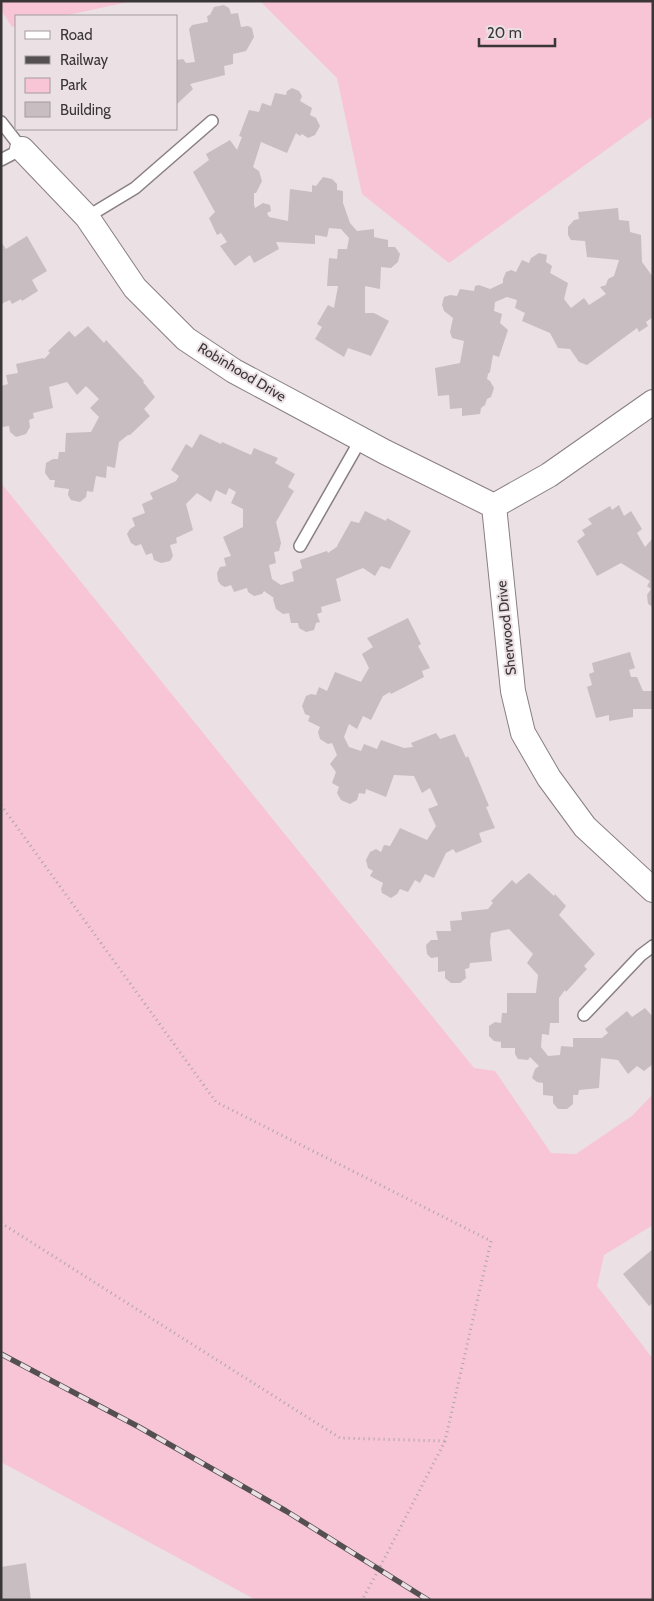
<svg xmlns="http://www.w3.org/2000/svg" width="654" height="1601" viewBox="0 0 654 1601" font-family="Cabin,sans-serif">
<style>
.green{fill:#f7c5d5}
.building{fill:#c8bdc0}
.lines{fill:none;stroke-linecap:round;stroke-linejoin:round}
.lane-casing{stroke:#887f82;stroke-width:14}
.street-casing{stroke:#887f82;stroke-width:26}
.path{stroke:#aea5a7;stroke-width:3;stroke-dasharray:1 4;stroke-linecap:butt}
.lane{stroke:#fff;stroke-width:11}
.street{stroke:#fff;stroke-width:24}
.rail-casing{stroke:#544f50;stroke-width:5.5}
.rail{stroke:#ebe0e3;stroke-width:4;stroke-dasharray:11;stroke-linecap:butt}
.labels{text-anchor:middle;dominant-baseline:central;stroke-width:4;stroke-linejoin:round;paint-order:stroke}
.street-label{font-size:14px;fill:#3a3637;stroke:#ebe0e3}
</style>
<rect width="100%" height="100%" fill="#ebe0e3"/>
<path class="green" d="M1 1H133L63 16H16V26L12 27 1 10Z
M260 1H653V116L449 263 362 194 337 78Z
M1 483 474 1068 495 1071 551 1153 576 1154 632 1116 653 1094V1225L604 1255 597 1286 653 1359V1600H256L1 1462Z"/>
<path class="building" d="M224 5 229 8 231 14 238 13 241 27 248 26 252 28 254 37 246 51 233 54V64L224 66 225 75 190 84 193 89 176 105V60L183 59 186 63 195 62 189 29 192 25 208 22 207 16 210 15 214 7Z
M292 88 299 91 302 96 300 101 312 108 310 115 316 118 320 126 315 135 308 138 302 134 300 136 296 133 287 153 261 142 253 167 259 171 262 181 256 193H254V205L255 208 263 203 270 205 271 211 267 213 269 217 288 221 290 189 312 192V185L316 186 323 177 332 179 337 184V190L343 191V203L350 223 357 231 374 229V237L388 240V247H395L400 254 398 262 391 268 381 267 380 289 365 286V313H374L389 321 371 356 348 348 344 357 315 339 322 327 317 324 328 305 334 308 338 286H327L329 258 337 259 338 249H347L349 238 341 229 329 228 327 237 315 235V244L276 242 279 249 254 263 250 255 235 266 220 246 227 242 221 233 217 235 209 218 215 212 193 172 209 160 206 154 230 140 237 150 242 137 239 136 249 110 259 112 262 103 271 106 275 93 286 95 287 91Z
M618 208 619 220 629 221 630 232 641 235 642 262 653 277V317L646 322 648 326 639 332 637 328 587 365 579 362 570 349 558 348 550 333 522 321 525 313 515 308 517 300 507 297 495 302 494 311 502 314 500 323 508 330 499 357 493 355 490 372 488 374 487 379 490 381 494 388 491 397 487 399 485 405 481 408 480 414 462 416V408L450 409 449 395 438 396 435 368 460 363 464 341 452 338 450 332 453 318 444 311 442 305 444 297 450 295 457 296 460 289 474 291 475 286 479 285 490 289 503 283V279L506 272 511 270 516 272 522 260 529 263 531 258 539 253 547 255 546 262 552 266 550 273 568 283 564 299 571 308 584 298 589 305 606 294 600 287 606 285 608 279 614 276 619 260 587 257 585 241 571 240 568 235V227L574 220 579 219 578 212Z
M27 236 47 271 32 280 38 291 22 301 21 299 12 304 10 300 3 303 1 307V242L6 249Z
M88 326 104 343 106 340 144 381 143 382 155 397 144 409 150 416 130 435H128L119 442 115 468 107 466 106 478 96 476 93 492 87 491 86 497 80 502 71 500 68 495 69 489 54 487 55 480H50L45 473 46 463 53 459H58L59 452H65L66 433 91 432 99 417 90 408 99 399 86 386 77 395 67 382 49 387 53 408 33 413 34 418 29 420 30 427 26 434 16 437 10 432 9 426 2 427 1 386 8 384 6 375 18 373 16 364 43 358 44 359 50 353 48 351 69 331 75 337Z
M200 434 221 444 222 442 251 455 254 448 278 458 275 463 295 474 288 487 294 491 276 522 281 543 279 551 274 552 276 563 269 565 272 579 281 585 294 581 292 572 302 568 300 560 327 551 328 553 338 546H337L351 521 359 523 365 511 386 521 387 518 411 531 390 569 381 566 375 576 363 568 336 579 341 601 321 607 322 612 317 614 320 622 316 623 314 630 306 632 299 628 298 623H291L289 613 283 614 276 609 273 599 274 598 264 591 262 594 254 596 248 592 247 588 234 592 231 585 225 587 221 585 218 581 217 573 220 567 226 566 224 558 231 556 223 537 243 527V509L231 503 236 492 229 488 226 495 216 490 211 502 197 493 186 504 193 530 176 538 177 543 170 545 173 556 170 561 161 563 154 560 152 553 146 555 141 544 136 546 131 543 127 534 130 529 135 526 132 518 145 513 142 504 153 499 150 493 176 481 179 476 171 470 186 444 192 448Z
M619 505 624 516 631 511 642 529 637 533 645 547 653 538V607L648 604 647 595 651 589 647 586 650 581 621 563 597 576 577 541 585 535 582 530 592 524 588 519 610 506 612 510Z
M408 618 421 644 418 646 430 668 422 671 424 677 391 694 390 692 383 696 371 720 363 716 357 729 349 724 344 737 349 747 361 751 364 744 377 749 381 740 404 748 413 747 411 743 436 733 440 739 455 734 466 758 468 756 489 806 486 807 495 828 479 833 482 842 456 853 453 849 446 853 434 878 425 874 420 883 415 880 408 892 400 889 397 894 391 898 382 893 381 889 383 883 370 876 373 871 368 868 366 860 370 852 376 849 381 852 384 845 390 846 400 828 427 840 436 826 428 809 438 805 430 788 422 793 414 776 394 775 386 797 366 789 365 794 359 793 357 800 350 804 341 800 337 793 339 787 332 783 336 772 330 764 337 755 332 743 328 744 320 739 318 732 320 727 308 721 310 716 305 714 302 706 306 696 311 694 316 695 319 687 327 691 335 672 361 682 369 668 362 654 373 647 367 638Z
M630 652 635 668 629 670 631 677H637L643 691H653V709H633V717L609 721V715L596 718 587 687 592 685 589 674 594 672 592 663Z
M529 873 554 896 555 894 566 906 559 915 595 954 584 966 587 969 566 992 565 990 559 998V1023H550L549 1035 542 1034 541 1047 548 1056 560 1055 561 1046 573 1047V1038H602L608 1033 605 1029 627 1011 632 1017 645 1008 653 1017V1064L644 1071 637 1066 628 1074 618 1060 601 1058 599 1088 579 1090 578 1095H573V1104L567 1109H558L553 1103V1096L543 1095V1083L537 1082 532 1078 535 1069 539 1066 530 1057 528 1060 518 1059 515 1054V1048H501V1042L494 1041 489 1036V1026L495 1022 501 1023 502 1013H507V993H536L538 975 527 963 533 954 509 929 491 933 490 942 492 961 470 963 469 968 465 969 466 978 460 983H451L445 978V971L438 972V957L431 958 427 954 426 945 431 940H438L436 931H451L450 921 462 920 461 912 488 909 493 903 491 901 512 880 516 884Z
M653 1249V1303L649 1306 623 1274Z
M26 1563 31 1600H1V1567Z"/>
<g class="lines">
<defs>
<path id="lane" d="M1 122 22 149 1 160
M87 217 135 188 212 121
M300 546 361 439
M584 1015 641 955 653 946"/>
<path id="street" d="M22 149 87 217 135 288 186 339 234 371 385 452 494 506
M494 506 513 691 523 733 549 778 585 827 653 890
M494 506 549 475 653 402"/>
</defs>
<use href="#lane" class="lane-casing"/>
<use href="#street" class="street-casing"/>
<path class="path" d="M1 805 216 1102 491 1241 445 1441 379 1569 362 1600
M1 1223 340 1438 445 1441"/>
<use href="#lane" class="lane"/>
<use href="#street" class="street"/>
<defs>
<path id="rail" d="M1 1354 139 1427 286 1511 428 1600"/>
</defs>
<use href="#rail" class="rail-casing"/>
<use href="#rail" class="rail"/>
</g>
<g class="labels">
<g class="street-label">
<text transform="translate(242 372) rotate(31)">Robinhood Drive</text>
<text transform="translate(506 628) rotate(-96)">Sherwood Drive</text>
</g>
</g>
<rect width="654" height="1601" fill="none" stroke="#3a3637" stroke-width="5"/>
<rect x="15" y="15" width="162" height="115" fill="#ebe0e3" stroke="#a49c9e"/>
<rect x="25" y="31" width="25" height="8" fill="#ffffff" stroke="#a49c9e"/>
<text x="60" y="40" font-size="15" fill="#3a3637">Road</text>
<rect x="25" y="56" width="25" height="8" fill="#544f50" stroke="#a49c9e"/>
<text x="60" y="65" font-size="15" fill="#3a3637">Railway</text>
<rect x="25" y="78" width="25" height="15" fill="#f7c5d5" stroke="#a49c9e"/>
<text x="60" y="90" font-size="15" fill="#3a3637">Park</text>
<rect x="25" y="102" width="25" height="15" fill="#c8bdc0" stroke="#a49c9e"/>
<text x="60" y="115" font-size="15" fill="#3a3637">Building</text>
<path d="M479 38v8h76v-8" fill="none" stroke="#3a3637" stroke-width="2.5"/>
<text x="487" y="38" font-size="15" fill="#3a3637" stroke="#ebe0e3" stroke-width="4" paint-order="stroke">20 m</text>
</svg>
